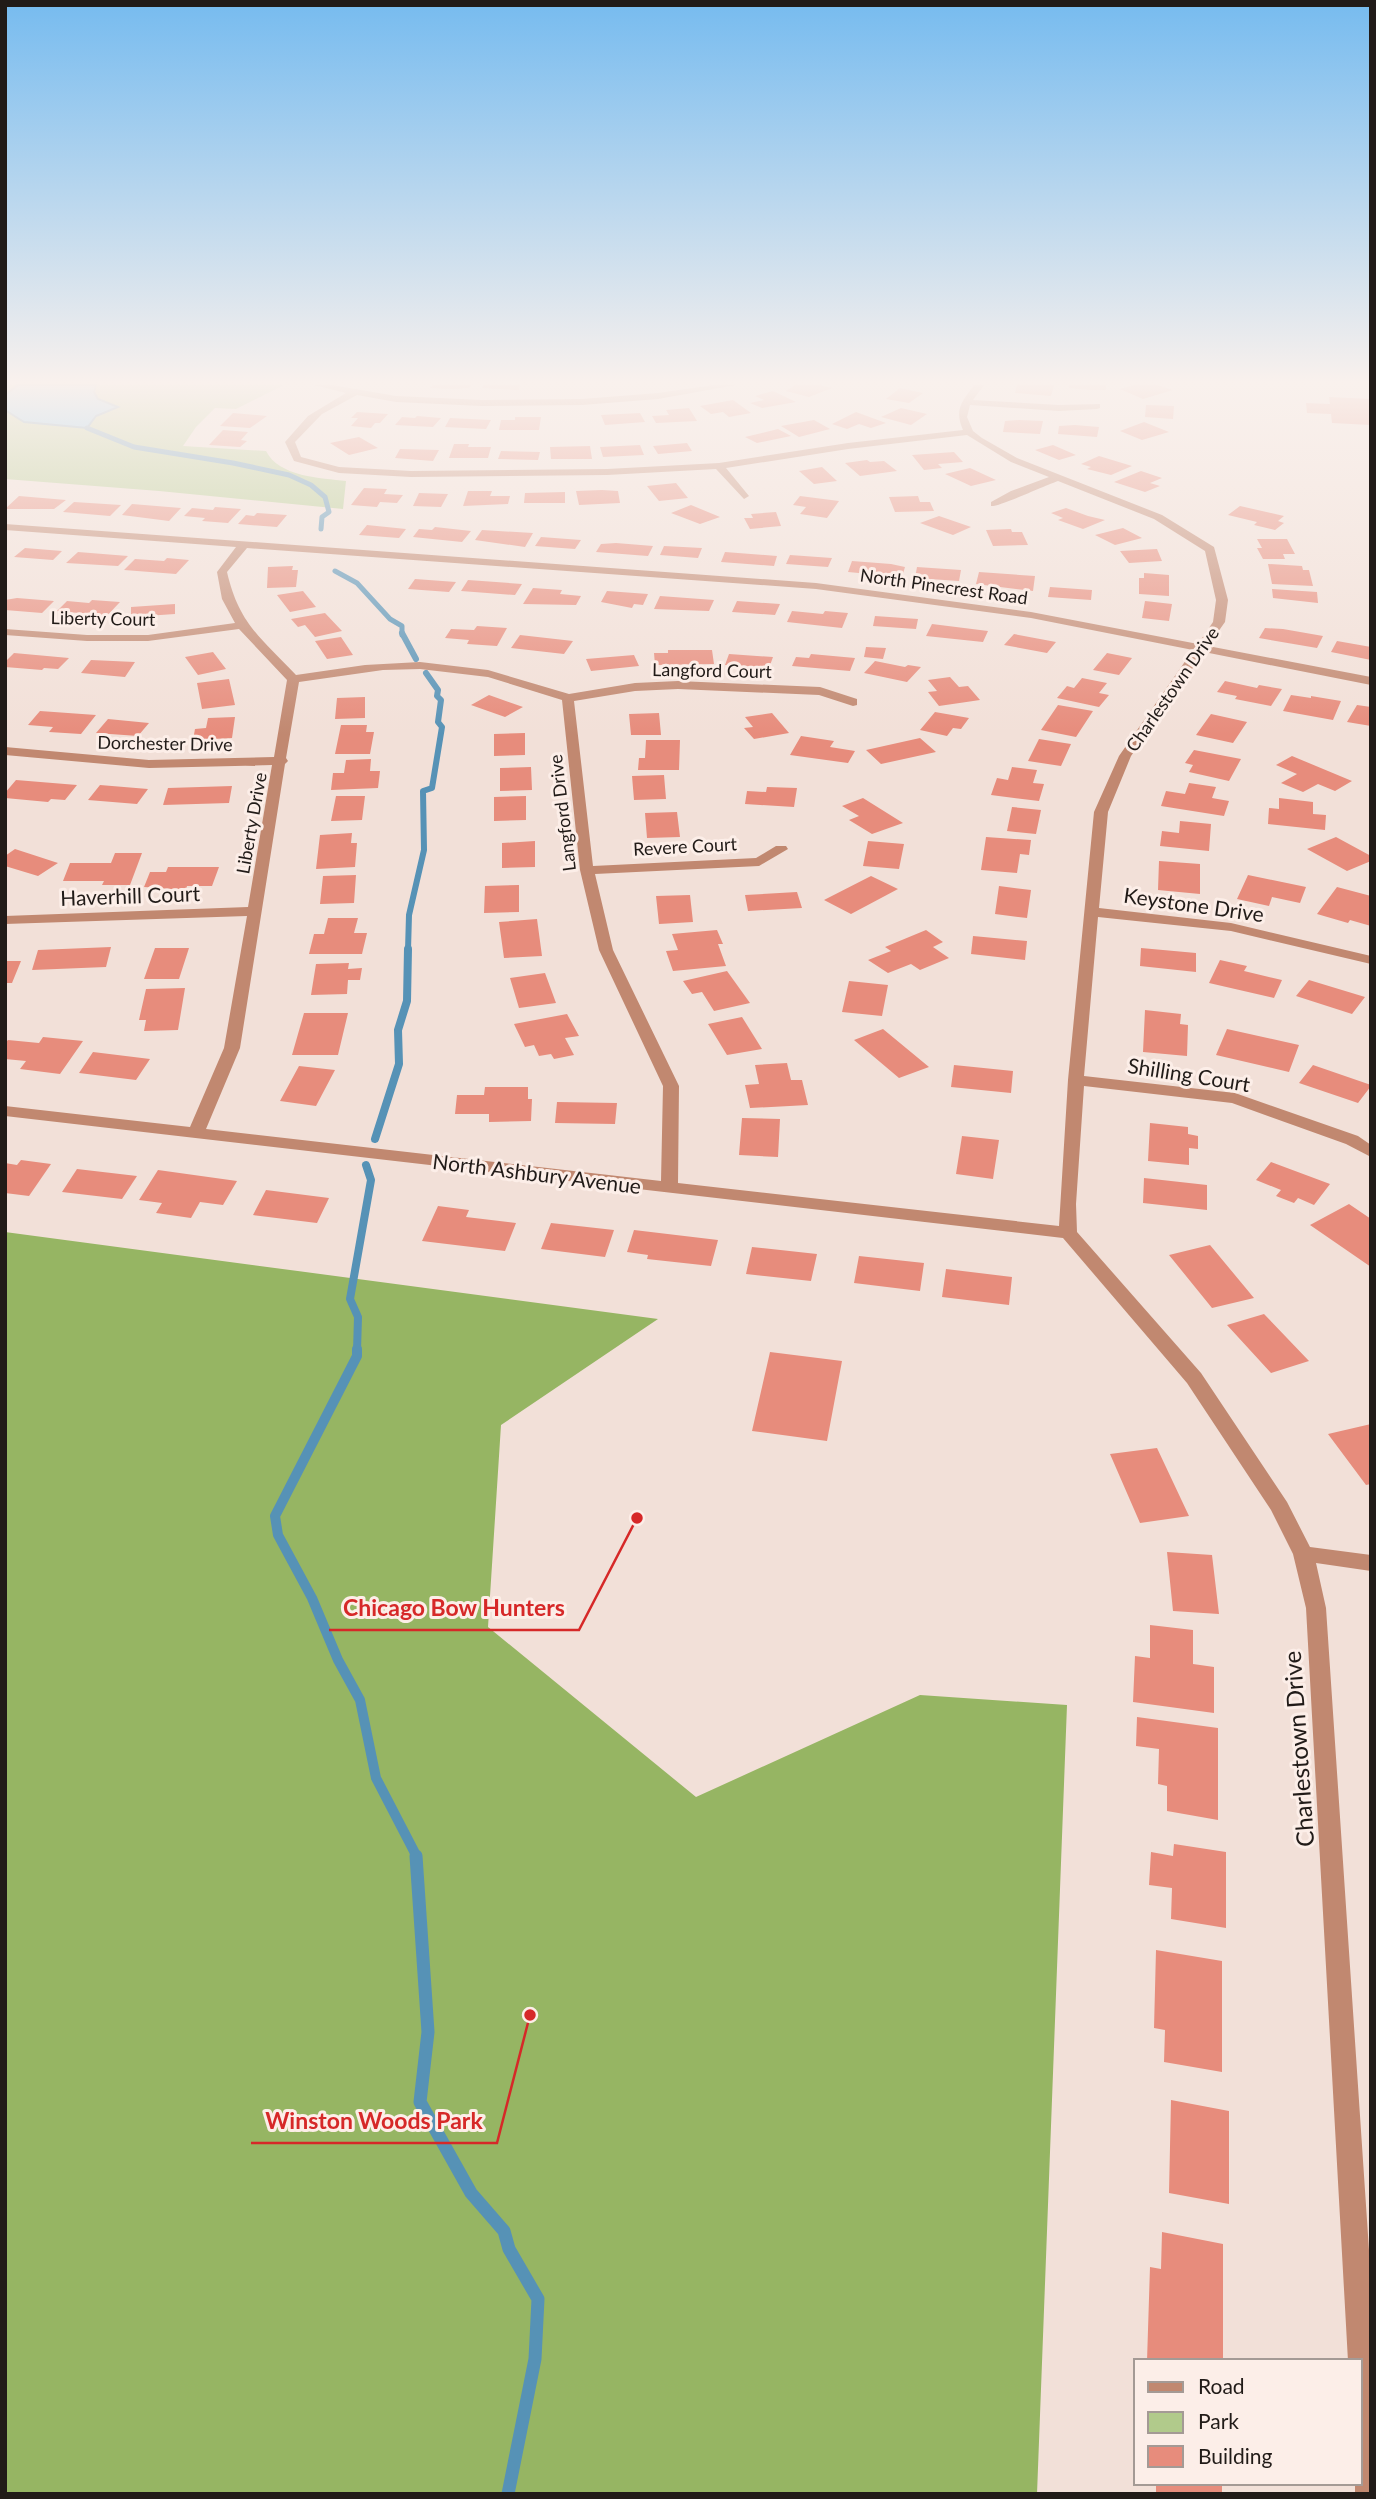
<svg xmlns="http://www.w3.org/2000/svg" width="1376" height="2499" viewBox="0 0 1376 2499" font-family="Lato,sans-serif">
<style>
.green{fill:#b1ca8b}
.forest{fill:#96b563}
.water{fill:#6cc5fa;stroke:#5692b6;stroke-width:2}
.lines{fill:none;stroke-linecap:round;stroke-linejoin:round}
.stream-far4{stroke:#5692b6;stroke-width:5}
.stream-far3{stroke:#5692b6;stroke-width:6}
.stream-far2{stroke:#5692b6;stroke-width:8}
.stream-far1{stroke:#5692b6;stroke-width:10}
.stream{stroke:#5692b6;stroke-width:13}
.building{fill:#e78c7c}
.minor{fill:#c18870;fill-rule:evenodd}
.labels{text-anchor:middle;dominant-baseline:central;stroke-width:6;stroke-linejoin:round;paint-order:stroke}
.far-street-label{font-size:18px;fill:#211b18;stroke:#fceee8}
.street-label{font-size:21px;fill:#211b18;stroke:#fceee8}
.near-street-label{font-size:24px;fill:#211b18;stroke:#fceee8}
.leader{fill:none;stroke:#d62828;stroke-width:2.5}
.callout-dot{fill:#d62828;stroke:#fceee8;stroke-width:2.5}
.callout-label{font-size:23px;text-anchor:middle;font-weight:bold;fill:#d62828;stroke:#fceee8;stroke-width:6;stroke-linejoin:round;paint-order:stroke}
</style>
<rect width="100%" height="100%" fill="#f2e0d8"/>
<path class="green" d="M5 385H284L236 409 215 408 196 427 183 446 266 451C279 477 321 478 346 481L343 509 159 491 5 479Z"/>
<path class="forest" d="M5 1232 658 1319 501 1425 488 1627 696 1797 920 1695 1067 1705 1037 2494H5Z"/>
<path class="water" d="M18 385H96L94 392 98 399 118 407 96 416 87 428 24 422 5 410V395Z"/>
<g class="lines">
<path class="stream-far4" d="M87 428 134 447 233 463 289 475 311 485 325 497 329 512 322 517 321 529
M335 571 357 583 390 619 402 626V635"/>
<path class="stream-far3" d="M402 633 416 659
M408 950 409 915 424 850 423 791 432 788 442 727 438 722 441 700 437 696 438 690 426 673"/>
<path class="stream-far2" d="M375 1139 399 1064 398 1030 407 1001 408 949
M357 1351 358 1317 350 1299 371 1180 366 1165"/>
<path class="stream-far1" d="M357 1349V1356L275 1516 278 1535 312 1598 338 1660 360 1700 376 1778 417 1857"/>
<path class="stream" d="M416 1856 428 2032 420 2102 471 2193 504 2231 509 2249 538 2299 535 2359 508 2494"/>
</g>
<path class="building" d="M433 385H471L469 388 452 389 430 388Z
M483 385H520L519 390 482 388Z
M795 385H820L832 388 809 397 786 391Z
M1017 385H1054L1051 396 1015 393Z
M1069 385H1106V390H1092L1069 388Z
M1134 385H1157L1173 390 1143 399 1120 389Z
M900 388 923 393 909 403 886 399Z
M773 391 796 402 762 408 750 403 764 400 755 396Z
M1329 397 1371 399V425L1332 423 1331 414 1307 413 1306 403 1330 404Z
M733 400 751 413 729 417 723 412 711 414 700 406Z
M1146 405 1174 406 1173 419 1145 417Z
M689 408 697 421 656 423 652 416 669 415 666 410Z
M901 408 927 414 911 425 881 417Z
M357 412 388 414 380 423H375L371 428 351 426 358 418H351Z
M856 412 886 423 871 428 859 424 847 429 832 424Z
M233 413 267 416 250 428 220 426Z
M640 413 645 422 605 425 601 415Z
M417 416 441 418 433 427 395 425 402 417 415 418Z
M515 417H541L539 430H499L501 420H515Z
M450 418 491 420 486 429 445 427Z
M814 420 830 429 799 437 781 426Z
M1019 420 1043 421 1040 434 1003 432 1005 421Z
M1144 422 1169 432 1142 440 1120 431Z
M1075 425 1099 427 1097 437 1058 434 1059 426Z
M778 429 791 436 757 443 745 437Z
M223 430 248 432 241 440 247 441 240 447 209 445Z
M359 437 378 448 349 455 330 443Z
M687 443 692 451 658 454 653 446Z
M454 444H469L468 447H491L488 458H449Z
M640 445 644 455 603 457 600 447Z
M1053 445 1076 455 1059 460 1035 450Z
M590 446 592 459H551L550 447Z
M400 449 439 450 433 461 395 458Z
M501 451 540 452 538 460 498 459Z
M954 452 963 462 938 464 942 468 924 470 912 455Z
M1099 456 1132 466 1111 475 1087 469 1091 467 1081 464Z
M867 460 870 462 884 461 897 471 860 476 845 463Z
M822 467 837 481 814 484 799 471Z
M970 468 996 480 971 486 945 474Z
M1141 471 1162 478 1150 483 1160 486 1145 492 1114 482Z
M676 483 688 498 659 501 647 486Z
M364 488 387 489 384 494 403 495 397 503 380 502 377 507 351 505Z
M602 490 618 491 620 503 579 505 576 491Z
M468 491H492L490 496H510L508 504 463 506Z
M565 492V503H524L525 493Z
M419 493 448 494 441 507 413 506Z
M19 496 66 500 54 509H5Z
M800 496 839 501 827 518 800 514 806 507 793 505Z
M918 496 920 502H930L934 511 895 512 889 497Z
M74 502 121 505 110 516 63 512Z
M132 504 181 508 169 521 122 515Z
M691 505 720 517 700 524 671 513Z
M1240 506 1284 516 1278 521 1284 523 1275 530 1254 525 1257 522 1228 515Z
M215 507 241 509 228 523 202 521 205 518 184 516 192 508 213 510Z
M1066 508 1088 516 1105 520 1083 529 1058 520 1063 518 1051 513Z
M776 512 781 526 750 529 744 518H753L751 514Z
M257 513 287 515 277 527 238 524 246 515 254 516Z
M939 516 971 527 953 535 920 523Z
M367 525 406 529 399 538 359 535Z
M435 527 471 531 462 542 413 537 419 529 432 530Z
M1123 528 1142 538 1115 545 1095 535Z
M1011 529 1012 532H1022L1028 545 993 546 986 530Z
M482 530 533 533 525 547 475 540Z
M541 537 581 540 575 549 535 546Z
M1257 539H1287L1295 554H1283L1285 559H1263L1257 548H1262Z
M616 543 653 546 648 556 596 552 601 544Z
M664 546 702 548 698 558 660 555Z
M25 548 62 551 53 560 14 557Z
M1157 549 1162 561 1129 563 1120 551Z
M78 552 128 556 118 566 66 563Z
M725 552 777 556 774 566 721 562Z
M790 555 832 558 828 567 786 564Z
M167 558 189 560 176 574 124 570 135 559 164 561Z
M852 561 891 564 905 567 902 577 848 572Z
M1268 564 1302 566 1303 570H1309L1313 586 1272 584Z
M293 566 292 570H298L296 587 267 588 268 567Z
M917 567 961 570 959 581 915 578Z
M979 572 1035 576 1033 591 976 584Z
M1144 573 1169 575V596L1139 594V578H1144Z
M415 579 456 582 449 592 408 589Z
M468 580 522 584 515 595 461 591Z
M1050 587 1092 590 1091 600 1048 597Z
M533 588 562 590 560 594 581 596 576 605 523 604Z
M1272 589 1317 592 1318 603 1273 598Z
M303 591 316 607 290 612 277 595Z
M607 591 648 594 643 605 634 604 632 608 601 602Z
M660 596 714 600 709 611 654 609Z
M17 598 54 601 42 613 5 610V600Z
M92 600 120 602 104 619 75 617 79 613 57 611 67 601 89 603Z
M737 601 780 604 775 615 732 612Z
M1145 601 1172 604 1169 621 1142 618Z
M175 604V614L131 617V607Z
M792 611 823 614 825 611 848 613 842 628 787 622Z
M325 613 342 631 315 637 305 625 298 627 291 619Z
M875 616 918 619 916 629 873 626Z
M932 624 988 631 983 642 926 636Z
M477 626 507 628 497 646 467 644 469 640 445 638 451 629 474 630Z
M1265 628 1283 629 1323 636 1317 648 1259 638Z
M1014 634 1056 642 1047 653 1004 645Z
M520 635 573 641 564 654 511 648Z
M341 637 353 655 327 659 315 641Z
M1337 641 1371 647V660L1331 652Z
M866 647 886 648 883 659 864 657Z
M668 650H712L714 664 655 665 654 653H668Z
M213 652 226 669 198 675 185 657Z
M14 653 69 658 58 669 44 668 42 670 5 667V662Z
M1107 653 1132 658 1119 675 1093 670Z
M729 654 773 657 769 668 725 665Z
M811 654 855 658 850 671 792 666 796 657 809 658Z
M634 655 639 666 591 671 586 659Z
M91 660 135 662 125 677 81 673Z
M875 661 905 667 908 665 921 667 907 682 864 673Z
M950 677 959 687 968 686 980 700 939 706 928 692 937 691 928 680Z
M1082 678 1107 683 1099 693 1109 695 1099 707 1057 698 1067 686 1074 688Z
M229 679 235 705 202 709 197 683Z
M1225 681 1257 688 1259 685 1282 689 1271 706 1235 699 1237 696 1217 692Z
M489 695 523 707 505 717 471 705Z
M1291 695 1311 698V696L1341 701 1333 720 1283 711Z
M365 697V718L335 719 337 698Z
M1058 705 1093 711 1076 737 1041 730Z
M1357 705 1371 707V726L1347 722Z
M40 711 96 715 81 734 49 732 53 727 28 725Z
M935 712 969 718 961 729 953 728 947 736 920 730Z
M659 713 661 735H631L629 714Z
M772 713 789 733 754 739 744 728 753 727 745 717Z
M1211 714 1247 722 1233 743 1196 735Z
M235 717 232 738 193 740 195 729 206 728 208 718Z
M108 719 149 723 138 736 96 733Z
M341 725H367L366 732H374L370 754H335Z
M525 733V755L494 756V734Z
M801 736 834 741 830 747 855 751 848 763 790 755Z
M920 738 936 752 881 764 866 750Z
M1039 739 1071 744 1061 766 1028 761Z
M646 740H680L679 770H638L639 758H645Z
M1194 750 1241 759 1229 781 1189 772 1193 765 1185 763Z
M1292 756 1352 781 1335 791 1318 784 1303 792 1281 783 1297 774 1276 765Z
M371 759 370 771H380L378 788 331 790 333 773H344L346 760Z
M531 767 532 790 500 791V768Z
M1012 767 1037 770 1033 783 1044 784 1039 801 991 795 997 778 1008 780Z
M664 775 666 799 634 800 632 776Z
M16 780 77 785 65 800 51 799 48 802 5 798V793Z
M1189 783 1216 787 1212 798 1229 801 1224 816 1161 806 1166 791 1185 794Z
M100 785 148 789 137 804 88 800Z
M232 786 229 803 163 805 168 788Z
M767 787 797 788 794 807 745 804 747 791 766 792Z
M336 796H365L362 820 331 821Z
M526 796V820L494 821V797Z
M863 798 903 823 872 834 849 820 859 816 842 806Z
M1279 798 1313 802V814L1326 815 1325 830 1268 824 1269 808 1279 809Z
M1012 807 1041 810 1036 834 1007 831Z
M677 812 680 837 647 838 645 813Z
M1180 821 1211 824 1209 851 1160 846 1162 831 1179 833Z
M352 833 351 843H357L355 867 316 869 320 835Z
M986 837 1031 840 1029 855 1020 854 1017 873 981 870Z
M1336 837 1371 856V861L1347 871 1307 849Z
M535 841V867L502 868V843Z
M868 841 904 844 899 869 863 866Z
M15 849 58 863 38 876 5 866V856Z
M115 853H142L130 885H102L104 881H63L70 863H111Z
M1159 861 1200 864V894L1158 890Z
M168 867H219L212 886H187L186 890 144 887 150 872H166Z
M356 875 354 903 320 904 323 876Z
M1248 875 1306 887 1300 903 1272 897 1269 906 1237 899Z
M871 876 898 889 851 914 824 900Z
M519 885V912L484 913 485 886Z
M999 886 1031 890 1027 918 995 914Z
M1337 887 1371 896V926L1350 920 1348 923 1317 914Z
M797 892 802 908 748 911 745 895Z
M690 895 693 922 659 924 656 896Z
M328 918H358L354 933H367L362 954H309L314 934H324Z
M537 919 542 956 504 958 499 922Z
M717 930 723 944H718L726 966 673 971 666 951 678 950 672 934Z
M926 930 943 942 933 947 949 958 920 970 911 964 888 973 868 960 891 951 885 947Z
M973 936 1027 941 1025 960 971 954Z
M111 947 106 967 32 970 38 950Z
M155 948H189L179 979H144Z
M1141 948 1196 953V972L1140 966Z
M1220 960 1247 966 1244 971 1282 980 1274 998 1209 983Z
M5 961H21L12 983H5Z
M349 963 348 969 362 968 360 980H348L347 994 311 995 316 964Z
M727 971 750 1003 714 1011 702 992 692 994 683 981Z
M545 973 556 1003 519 1008 510 978Z
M1309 980 1365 997 1352 1014 1296 996Z
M849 981 888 985 882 1016 842 1012Z
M185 988 178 1030 144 1031 146 1020H139L146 989Z
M1145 1010 1181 1014 1180 1024 1188 1025 1187 1056 1143 1052Z
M304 1013H348L338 1055H292Z
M567 1014 579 1036 565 1038 574 1055 554 1059 551 1054 539 1056 534 1045 525 1047 514 1024Z
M742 1017 762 1049 727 1055 708 1024Z
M883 1029 929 1067 899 1078 854 1040Z
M1227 1029 1299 1045 1289 1072 1216 1055Z
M43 1037 83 1041 60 1074 20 1069 26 1061 5 1059V1043L8 1040 39 1043Z
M93 1052 150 1059 136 1080 79 1073Z
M787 1063 791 1080H802L808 1105 750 1108 745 1085 759 1084 755 1065Z
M954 1065 1013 1071 1011 1093 951 1087Z
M1313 1065 1371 1085V1086L1358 1103 1299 1083Z
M299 1066 335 1070 316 1106 280 1101Z
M485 1087H528V1099H532L531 1121 489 1122V1114H455L457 1095H484Z
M557 1102 617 1103 615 1124 555 1123Z
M742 1118 780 1119 778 1157 739 1155Z
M1150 1123 1188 1127V1134L1198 1136V1149L1189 1148V1165L1148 1161Z
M962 1136 999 1140 993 1179 956 1174Z
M21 1160 51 1164 29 1196 5 1193V1163L17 1165Z
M1271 1162 1330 1184 1314 1205 1298 1198 1294 1203 1276 1196 1281 1190 1256 1180Z
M77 1169 137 1176 122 1199 62 1192Z
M158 1170 237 1181 223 1205 200 1202 191 1218 156 1213 162 1203 139 1200Z
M1144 1178 1207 1185V1210L1143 1203Z
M266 1190 329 1198 317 1223 253 1215Z
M1349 1204 1371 1219V1267L1310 1225Z
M438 1206 469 1210 466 1217 516 1223 505 1251 422 1241Z
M551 1223 614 1230 605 1257 541 1249Z
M634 1230 718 1240 711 1266 647 1259 648 1255 627 1252Z
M1210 1245 1254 1298 1212 1308 1169 1255Z
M752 1247 817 1254 811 1281 746 1274Z
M859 1256 924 1263 920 1291 854 1283Z
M946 1269 1012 1277 1009 1305 942 1297Z
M1264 1314 1309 1361 1271 1373 1227 1325Z
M770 1352 842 1361 827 1441 752 1431Z
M1371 1424V1484L1366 1485 1328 1434Z
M1157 1448 1189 1516 1140 1523 1110 1454Z
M1167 1552 1212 1555 1219 1614 1173 1611Z
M1150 1625 1193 1630V1664L1214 1667V1713L1133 1702 1135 1656 1150 1658Z
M1137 1717 1218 1728V1820L1167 1811V1786L1158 1784 1159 1749 1136 1746Z
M1174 1844 1226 1852V1928L1171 1919 1172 1888 1149 1885 1151 1852 1173 1856Z
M1156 1950 1222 1961V2072L1164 2062 1165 2030 1154 2028Z
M1171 2100 1229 2111V2204L1169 2193Z
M1162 2232 1223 2244V2361H1147L1150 2267 1161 2269Z
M1156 2483H1222V2494H1156Z"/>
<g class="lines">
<path class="minor" d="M314 385H332L396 396 482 400 582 399 658 393 714 385H736L658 399 582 405 482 406 396 402 357 395 322 414 295 442 301 457 339 467 411 471 607 469 719 463 848 443 963 430C954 409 962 402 974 385H984L973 400 1059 405 1100 404V408L1097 409 1059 411 970 405 967 417 973 431 982 438 1017 458 1162 515 1214 547 1228 600 1225 622 1208 646 1371 677V685L1204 652 1131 756 1108 812 1099 908 1231 923 1371 956V964L1231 931 1098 917 1084 1076 1235 1093 1358 1136 1371 1145V1157L1346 1144 1232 1103 1084 1086 1076 1204 1077 1232 1201 1373 1287 1502 1310 1547 1371 1555V1571L1316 1563 1326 1608 1371 2280V2494H1355V2483H1360V2361H1348L1306 1608 1293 1554 1271 1510 1187 1383 1063 1238 5 1116V1106L190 1127 224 1048 247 916 5 924V916L248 907 272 765 149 768 5 755V747L149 760 274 757 287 680 239 629 148 641H87L5 635V629L87 635H148L235 623 222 599 217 572 236 547 5 530V524L816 583 1031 612 1198 644 1213 622 1216 600 1205 551 1154 519 1058 481C1046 485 999 507 991 506V502L1011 491 1049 477 1011 462 967 435 848 449 726 468 749 496 744 499 716 469 607 475 411 477 339 473 294 461 285 442 308 416 346 393ZM247 548 816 589 1031 618 1193 650 1119 756 1094 812 1068 1080 1059 1226 678 1183 679 1086 613 950 595 874 759 866 788 849 786 846H776L756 858 593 866 574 701 635 691 678 689 819 695 853 706 857 705V699L820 687 678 681 635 683 569 694 488 670 420 662 365 665 296 675C261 638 239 624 227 572ZM420 669 488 677 562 700 580 870 599 950 663 1086 661 1181 206 1129 240 1048 285 764 288 761 286 758 299 682 383 670Z"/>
</g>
<linearGradient id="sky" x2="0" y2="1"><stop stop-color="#76bbef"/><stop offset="0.52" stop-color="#f9f1ed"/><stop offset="1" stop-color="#f9f1ed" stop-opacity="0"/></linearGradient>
<rect width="1376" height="735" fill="url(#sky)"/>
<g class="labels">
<g class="far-street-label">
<text transform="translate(944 586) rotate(8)">North Pinecrest Road</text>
<text transform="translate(103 618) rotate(1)">Liberty Court</text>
<text transform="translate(712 670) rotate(1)">Langford Court</text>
<text transform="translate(1172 689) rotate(-55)">Charlestown Drive</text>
<text transform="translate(165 743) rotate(1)">Dorchester Drive</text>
<text transform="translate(562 813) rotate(-97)">Langford Drive</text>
<text transform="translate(251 823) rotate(-80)">Liberty Drive</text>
<text transform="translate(685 846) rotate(-3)">Revere Court</text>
</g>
<g class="street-label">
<text transform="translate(130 895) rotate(-2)">Haverhill Court</text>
<text transform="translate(1194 904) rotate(8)">Keystone Drive</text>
<text transform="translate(1189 1074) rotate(9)">Shilling Court</text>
<text transform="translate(537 1173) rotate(7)">North Ashbury Avenue</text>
</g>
<g class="near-street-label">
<text transform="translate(1298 1749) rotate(-94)">Charlestown Drive</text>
</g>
</g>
<path class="leader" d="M637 1518L579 1630H329M530 2015L497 2143H251"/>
<g class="callout-dot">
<circle cx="637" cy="1518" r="7"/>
<circle cx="530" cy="2015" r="7"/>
</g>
<g class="callout-label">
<text x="454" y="1616">Chicago Bow Hunters</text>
<text x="374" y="2129">Winston Woods Park</text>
</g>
<rect width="1376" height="2499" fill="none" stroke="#211b18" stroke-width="14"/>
<rect x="1134" y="2359" width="228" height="126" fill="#fceee8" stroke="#a49a95" stroke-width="2"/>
<rect x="1148" y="2382" width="35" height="10" fill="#c18870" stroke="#a49a95" stroke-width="2"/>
<text x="1198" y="2394" font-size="21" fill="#211b18">Road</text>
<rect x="1148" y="2412" width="35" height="21" fill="#b1ca8b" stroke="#a49a95" stroke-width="2"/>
<text x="1198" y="2429" font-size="21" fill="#211b18">Park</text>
<rect x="1148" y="2446" width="35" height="21" fill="#e78c7c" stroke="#a49a95" stroke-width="2"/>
<text x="1198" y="2464" font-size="21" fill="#211b18">Building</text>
</svg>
